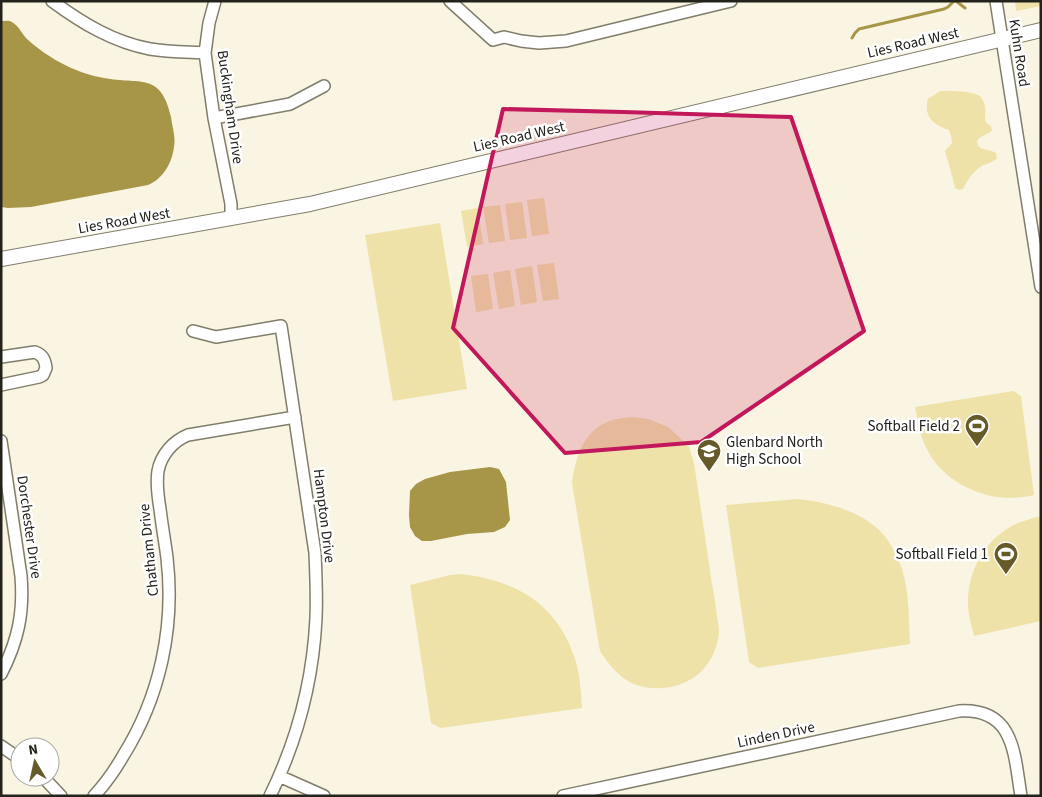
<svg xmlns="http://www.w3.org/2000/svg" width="1042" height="797" viewBox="0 0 1042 797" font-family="'Source Sans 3',sans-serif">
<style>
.green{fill:#eee2a9}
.water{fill:#a79648}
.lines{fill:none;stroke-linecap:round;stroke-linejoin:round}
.stream{stroke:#a79648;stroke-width:3}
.minor-casing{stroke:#807d6b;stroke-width:14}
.tertiary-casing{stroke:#807d6b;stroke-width:16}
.minor{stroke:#fff;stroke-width:11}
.tertiary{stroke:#fff;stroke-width:14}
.marked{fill:#c2185b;fill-opacity:0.2;stroke:#c2185b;stroke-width:4;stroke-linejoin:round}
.labels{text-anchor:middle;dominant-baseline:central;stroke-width:5;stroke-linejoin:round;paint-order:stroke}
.street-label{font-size:15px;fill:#23221b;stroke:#fff}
.poi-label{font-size:15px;fill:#23221b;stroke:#fff;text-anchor:end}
</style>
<rect width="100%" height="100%" fill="#f9f5e2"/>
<path class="green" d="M1015 1H1041V6L1016 11Z
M940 91C954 91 967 90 980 96 982 99 985 103 985 107 987 116 981 120 991 126L992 130C988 135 981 135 977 141L978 146C983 151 990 149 996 153L997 158C992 163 987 163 982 166 974 170 967 181 963 189L959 190 955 188 954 183 945 151 952 143 951 136 949 130C933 125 923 116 928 99Z
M544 198 549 234 532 236 527 200Z
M522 202 527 238 510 240 505 204Z
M500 205 505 241 489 243 483 207Z
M478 208 483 244 467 247 461 211Z
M440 223 467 389 393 401 365 235Z
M554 263 559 299 543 301 537 265Z
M532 266 537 302 521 305 515 269Z
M510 270 515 306 499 309 493 273Z
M488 274 493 309 476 312 471 276Z
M1013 391 1021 396 1034 495C1025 497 1017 498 1007 498 977 497 942 479 928 451 920 437 918 422 915 407Z
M632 417 648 419 668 427 679 437 689 447 694 463C700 503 706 543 712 584 714 595 716 606 717 617 718 622 719 628 719 633 715 665 694 686 661 688 631 690 615 674 600 651L572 483C575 460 582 434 605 423 613 419 622 418 632 417Z
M798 499C826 502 862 511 882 533 895 547 903 568 906 586 909 605 909 625 910 644L758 668 749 662 726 505Z
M1041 516V621L974 636C972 626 968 615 968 605 967 570 986 537 1018 523 1026 520 1033 518 1041 516Z
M462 574C517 581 557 604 575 659 580 674 581 692 582 708L441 728 431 723 410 585 450 575Z"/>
<path class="water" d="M1 21C5 21 9 20 12 22 19 26 22 34 27 39 38 49 51 58 65 65 77 71 91 76 104 78 139 85 161 71 171 117 172 126 176 137 174 147 172 163 163 179 148 185L31 207 8 208 1 207Z
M490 467 499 469 506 482 510 520 505 527 494 532 467 534 431 541H422L415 536 410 527 409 515 410 491 416 484 425 479 450 472Z"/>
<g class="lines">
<path class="stream" d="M956 1 965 8
M852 38 855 33 859 29 944 9 948 7 954 1"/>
<defs>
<path id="minor" d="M52 1C82 23 113 42 150 49 168 52 187 52 205 53
M215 1 209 23 205 53 214 118 231 204V218
M450 1 493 40 504 37 521 41 539 43 566 41 731 1
M996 1 1041 287
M214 118 290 104 324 86
M193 331 216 337 281 326 315 553C316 575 317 597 316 618 313 680 297 741 270 796
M1 357 35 352C43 355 45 360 46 368L43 375 39 377 1 385
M1 441 21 576C24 613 18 641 1 674
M1 746 20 759
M279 776 324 796
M43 777 61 796
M94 796C106 783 115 770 123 756 160 697 175 627 167 558 165 542 162 526 160 509 158 497 156 484 158 471 161 455 173 441 188 435L295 417
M563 796 959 711C1015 708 1014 754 1021 796"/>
<path id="tertiary" d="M1 259 310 204 1041 30"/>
</defs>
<use href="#minor" class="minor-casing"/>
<use href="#tertiary" class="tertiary-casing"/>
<use href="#minor" class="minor"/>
<use href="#tertiary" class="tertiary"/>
</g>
<path class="marked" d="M503 109 623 112 791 117 864 331 701 442 565 453 453 328Z"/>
<defs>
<symbol id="stadium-pin" viewBox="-11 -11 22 30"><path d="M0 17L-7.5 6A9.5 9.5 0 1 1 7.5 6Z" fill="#665b28" stroke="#fff"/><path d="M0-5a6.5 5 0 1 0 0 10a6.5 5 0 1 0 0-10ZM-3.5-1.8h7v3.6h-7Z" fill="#fff"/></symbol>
<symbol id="school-pin" viewBox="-11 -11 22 30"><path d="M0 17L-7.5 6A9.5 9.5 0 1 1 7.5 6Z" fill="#665b28" stroke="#fff"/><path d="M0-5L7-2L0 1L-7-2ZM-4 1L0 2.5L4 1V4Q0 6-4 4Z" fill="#fff"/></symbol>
</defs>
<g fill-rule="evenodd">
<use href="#stadium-pin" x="963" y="412" width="28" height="38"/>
<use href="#school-pin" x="695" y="437" width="28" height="38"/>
<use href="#stadium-pin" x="992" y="540" width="28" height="38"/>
</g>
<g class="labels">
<g class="street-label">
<text transform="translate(913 43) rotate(-13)">Lies Road West</text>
<text transform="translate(1019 53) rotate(81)">Kuhn Road</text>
<text transform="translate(230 107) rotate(82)">Buckingham Drive</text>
<text transform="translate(519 137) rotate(-13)">Lies Road West</text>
<text transform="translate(124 221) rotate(-10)">Lies Road West</text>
<text transform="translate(324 516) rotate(83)">Hampton Drive</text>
<text transform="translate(29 527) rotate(82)">Dorchester Drive</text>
<text transform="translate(149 550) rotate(-96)">Chatham Drive</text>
<text transform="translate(776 735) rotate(-12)">Linden Drive</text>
</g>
<g class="poi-label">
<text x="960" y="426">Softball Field 2</text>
<text x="726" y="442" text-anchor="start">Glenbard North<tspan x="726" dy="17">High School</tspan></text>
<text x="988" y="554">Softball Field 1</text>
</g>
</g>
<rect width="1042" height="797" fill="none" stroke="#23221b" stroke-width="5"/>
<g transform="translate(35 762) rotate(351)"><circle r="24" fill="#ffffff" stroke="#a7a7a4"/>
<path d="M0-4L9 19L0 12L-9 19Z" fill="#665b28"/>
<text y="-8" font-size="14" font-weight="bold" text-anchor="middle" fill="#23221b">N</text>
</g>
</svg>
